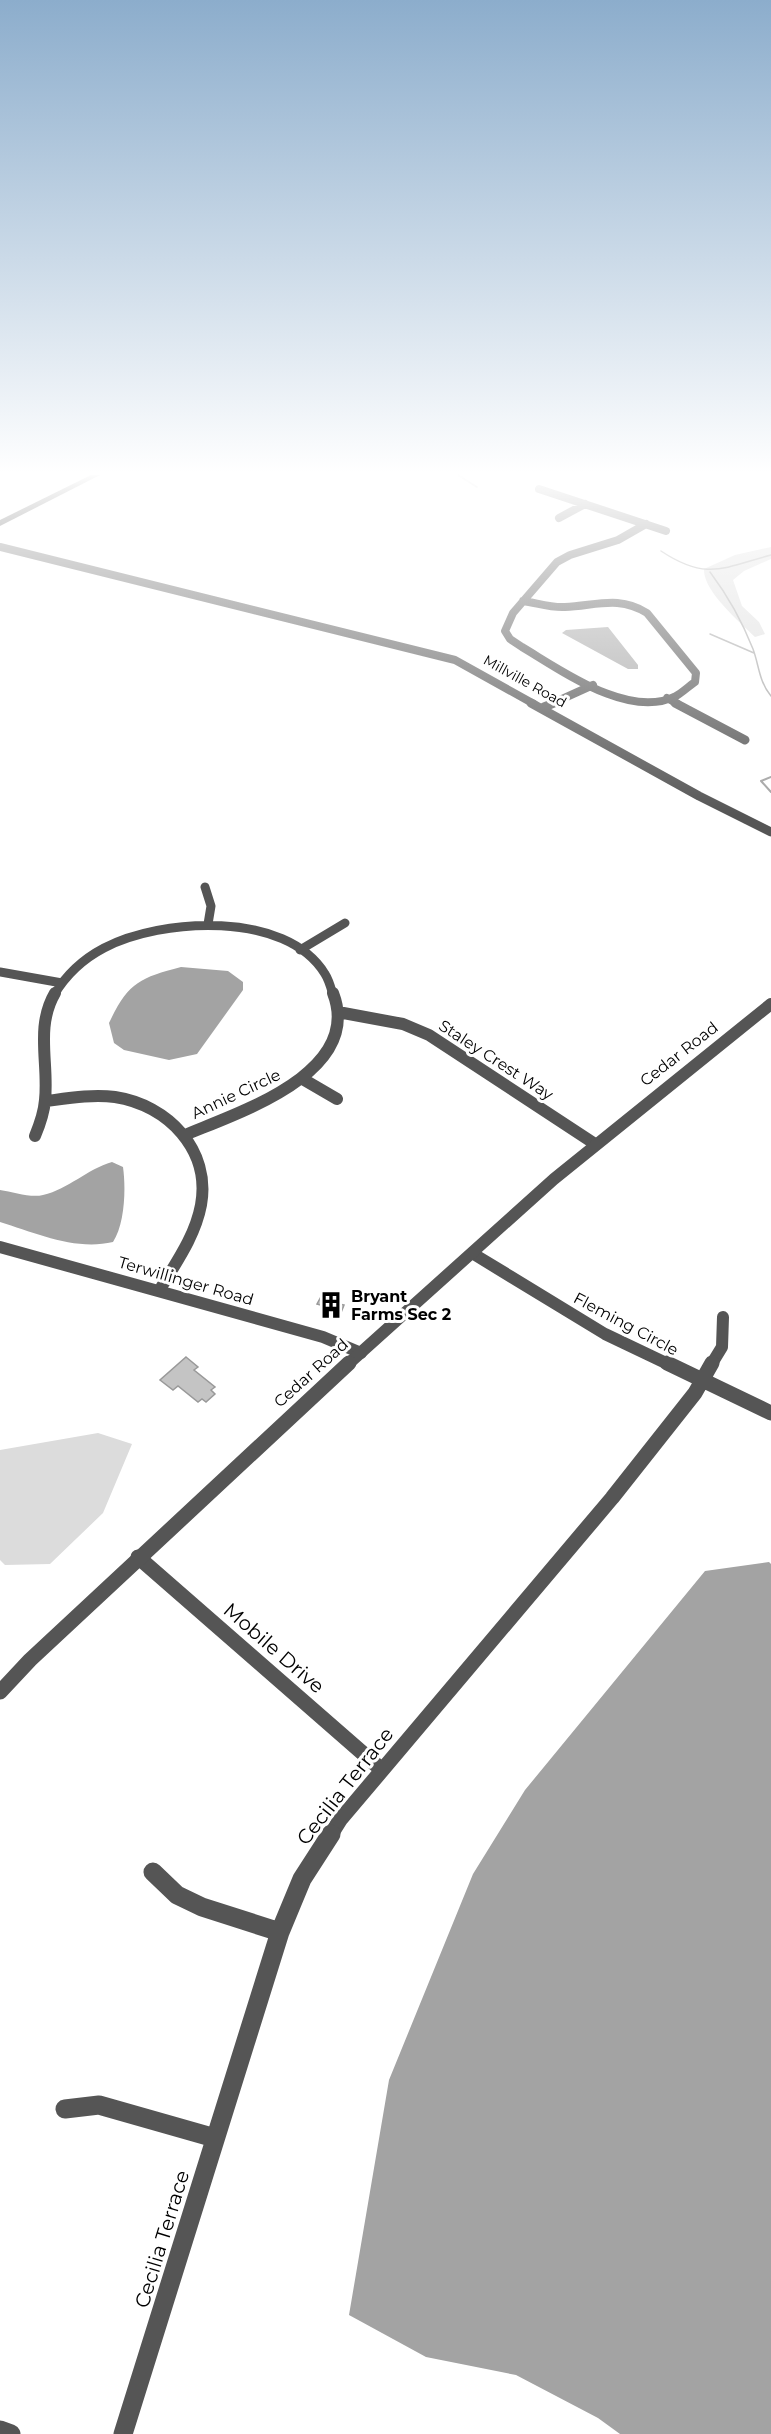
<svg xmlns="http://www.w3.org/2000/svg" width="771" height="2434" viewBox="0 0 771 2434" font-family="Montserrat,sans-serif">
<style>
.green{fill:#dcdcdc}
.water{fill:#a3a3a3}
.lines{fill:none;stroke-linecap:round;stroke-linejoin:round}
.stream-far1{stroke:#a3a3a3;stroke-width:1.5}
.stream{stroke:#a3a3a3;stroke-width:2}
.building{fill:#c4c4c4;stroke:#999;stroke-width:1.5}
.minor-far4{stroke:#555;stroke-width:8}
.minor-far3{stroke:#555;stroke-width:9}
.minor-far2{stroke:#555;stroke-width:12}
.minor-far1{stroke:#555;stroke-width:15}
.minor{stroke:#555;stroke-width:19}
.tertiary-far3{stroke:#555;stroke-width:8}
.tertiary-far2{stroke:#555;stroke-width:9}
.tertiary-far1{stroke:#555;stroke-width:12}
.tertiary{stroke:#555;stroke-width:15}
.primary{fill:#000;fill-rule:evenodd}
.labels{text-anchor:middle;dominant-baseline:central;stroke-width:6;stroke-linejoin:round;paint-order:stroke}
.far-street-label{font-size:14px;fill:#000;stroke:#fff}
.street-label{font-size:16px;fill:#000;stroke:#fff}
.poi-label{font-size:16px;font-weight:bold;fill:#000;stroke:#fff;text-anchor:start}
.near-street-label{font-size:20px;fill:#000;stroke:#fff}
</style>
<rect width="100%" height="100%" fill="#fff"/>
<path class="green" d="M771 547V559L744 571 733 580 742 606 759 622 765 634 755 637C739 621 703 591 704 569L735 555Z
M98 1433 132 1444 103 1513 50 1564 5 1565 0 1560V1450Z"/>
<path class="water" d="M608 627 638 665V669H628L562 633 566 630Z
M181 967 228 971 243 982V990L197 1054 169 1060 124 1050 114 1043 109 1023C128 983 139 978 181 967Z
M112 1162 123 1167C126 1188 125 1224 113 1242 75 1251 36 1233 0 1222V1190C13 1192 31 1198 43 1195 69 1189 87 1169 112 1162Z
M769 1562 771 1564V2434H620L598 2418 516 2375 426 2357 349 2315 389 2080 473 1874 525 1790 705 1571Z"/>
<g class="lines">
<path class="stream-far1" d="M458 475 477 487
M661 551C706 581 723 568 771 555
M710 572C728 596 742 621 753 649 759 665 759 682 771 696
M710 634 754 653"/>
<path class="stream" d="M771 777 761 781 771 792"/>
</g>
<path class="building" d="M322 1295 337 1299 335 1303 344 1305 340 1315 322 1310 324 1306 317 1304Z
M186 1357 198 1367 194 1370 215 1387 211 1390 215 1394 206 1402 202 1399 198 1402 178 1386 173 1390 160 1380Z"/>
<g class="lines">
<path class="minor-far4" d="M539 489 666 531
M559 518 585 504
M523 601C537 603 551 608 565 607 595 606 619 595 647 613L696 673 695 682C689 686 683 692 676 696 629 720 561 670 522 647L510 639 505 631 513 613 557 562 570 555 618 540 646 524
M667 698 678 704
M551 704 593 685"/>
<path class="minor-far3" d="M675 703 745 740
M544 707 554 703
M205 887 211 906 208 924
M300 950 345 923
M0 972 62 983
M54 995C66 975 83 959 104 948 161 918 286 910 325 974 329 980 331 988 333 995"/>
<path class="minor-far2" d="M338 1012 403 1024 429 1035 595 1144
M301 1078 337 1099
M47 1101C69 1098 93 1094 115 1097 168 1105 211 1150 201 1205 195 1237 175 1264 159 1291
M185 1135C237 1113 364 1073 333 993
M35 1136C40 1124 44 1113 45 1100 49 1064 35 1027 55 993
M0 1247 323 1337 361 1353
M472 1253 605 1334 670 1365
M711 1365 722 1347 723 1317"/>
<path class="minor-far1" d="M667 1363 771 1413
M138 1557 382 1770
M330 1836 340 1820 612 1498 695 1393 712 1363"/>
<path class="minor" d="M153 1872 177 1895 202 1907 280 1932
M65 2109 99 2105 215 2138
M0 2430 11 2434
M123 2434 280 1932 302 1879 331 1834"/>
<path class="tertiary-far3" d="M0 547 455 660 534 704"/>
<path class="tertiary-far2" d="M531 703 699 796 771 832"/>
<path class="tertiary-far1" d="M347 1365 554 1179 771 1004"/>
<path class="tertiary" d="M0 1692 30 1660 349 1363"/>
<path class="primary" d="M91 475H100L0 526V520Z"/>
</g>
<linearGradient id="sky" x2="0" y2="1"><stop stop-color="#8cadcc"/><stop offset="0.58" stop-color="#fff"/><stop offset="1" stop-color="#fff" stop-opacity="0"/></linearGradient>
<rect width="771" height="815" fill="url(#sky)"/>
<defs>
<symbol id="building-bare" viewBox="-9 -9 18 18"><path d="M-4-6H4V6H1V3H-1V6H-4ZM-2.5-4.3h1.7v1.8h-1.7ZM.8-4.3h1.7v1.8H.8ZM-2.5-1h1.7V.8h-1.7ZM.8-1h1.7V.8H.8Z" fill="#000" stroke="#fff" stroke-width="2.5" paint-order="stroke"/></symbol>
</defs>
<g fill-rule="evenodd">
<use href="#building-bare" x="312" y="1286" width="38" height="38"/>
</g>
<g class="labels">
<g class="far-street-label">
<text transform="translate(525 681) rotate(29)">Millville Road</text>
</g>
<g class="street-label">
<text transform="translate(679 1054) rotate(-38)">Cedar Road</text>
<text transform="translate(496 1060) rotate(33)">Staley Crest Way</text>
<text transform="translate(236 1094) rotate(-25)">Annie Circle</text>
<text transform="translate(186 1281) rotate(16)">Terwillinger Road</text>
<text transform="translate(626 1324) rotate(28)">Fleming Circle</text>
<text transform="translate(311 1373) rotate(-42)">Cedar Road</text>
</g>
<g class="poi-label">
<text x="351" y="1296">Bryant<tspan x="351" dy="18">Farms Sec 2</tspan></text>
</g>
<g class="near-street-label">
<text transform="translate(274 1648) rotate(41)">Mobile Drive</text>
<text transform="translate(345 1786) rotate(-52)">Cecilia Terrace</text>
<text transform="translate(162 2239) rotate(-73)">Cecilia Terrace</text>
</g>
</g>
</svg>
